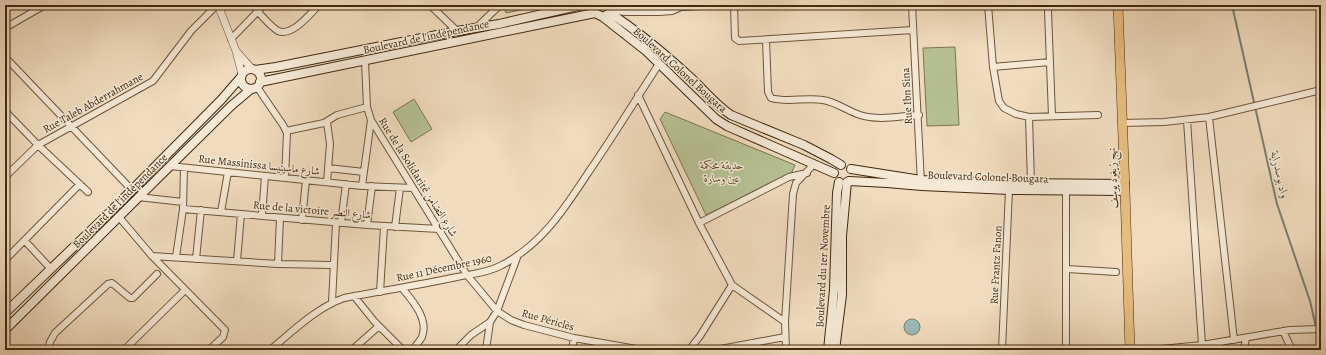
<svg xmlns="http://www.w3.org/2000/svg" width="1326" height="355" viewBox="0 0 1326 355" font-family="Alegreya,Amiri,serif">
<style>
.green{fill:#b6c194;stroke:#7c7551}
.water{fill:#9bbab7;stroke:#778073}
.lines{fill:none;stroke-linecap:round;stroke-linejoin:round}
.stream{stroke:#778073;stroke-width:2}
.minor-casing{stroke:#6d563a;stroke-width:8}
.tertiary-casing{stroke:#6d563a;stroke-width:8}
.secondary-casing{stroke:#41290e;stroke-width:10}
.primary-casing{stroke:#41290e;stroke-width:10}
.minor{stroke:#f5e8d5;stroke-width:6}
.tertiary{stroke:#f5e8d5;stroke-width:7}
.secondary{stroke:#f5e8d5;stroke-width:8}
.primary{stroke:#e8be7f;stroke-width:9}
.labels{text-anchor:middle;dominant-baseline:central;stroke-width:3;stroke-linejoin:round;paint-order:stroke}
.street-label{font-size:11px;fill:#41290e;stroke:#f5e8d5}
.park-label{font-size:11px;font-style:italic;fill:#5e4f30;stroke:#f5e8d5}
.water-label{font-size:12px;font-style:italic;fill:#584d38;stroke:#f5e8d5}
</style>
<rect width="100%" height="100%" fill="#f0dbbe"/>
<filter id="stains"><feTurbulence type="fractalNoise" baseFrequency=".005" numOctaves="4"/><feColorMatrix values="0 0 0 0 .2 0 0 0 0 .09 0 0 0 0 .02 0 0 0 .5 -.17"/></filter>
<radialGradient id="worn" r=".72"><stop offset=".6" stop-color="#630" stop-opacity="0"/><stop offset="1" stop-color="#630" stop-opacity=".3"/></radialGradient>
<path class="green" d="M510 5H546L506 13 505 11Z
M955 47 959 125 927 126 923 48Z
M414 99 432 129 411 142 393 112Z
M665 112 795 165 791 174 706 215 660 119Z"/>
<path class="water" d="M904 327a8 8 0 1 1 16 0a8 8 0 1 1-16 0Z"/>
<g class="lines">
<path class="stream" d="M1232 5 1277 204 1310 301 1316 327
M1317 331 1321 346"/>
<defs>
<path id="minor" d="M430 5 457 31
M734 5 735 38 739 41 913 30
M912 5 921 183
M988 5 993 67 999 101 1004 108 1016 114 1029 117 1098 115
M257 11C263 17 271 27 278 31 292 37 310 14 319 5
M611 11 627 12H659L672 11 681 7 722 5
M1048 11 1052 116
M5 28 45 5
M476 28 500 5
M231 39 264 5
M766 40 768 92 771 98C787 103 806 97 823 100 836 102 848 111 860 115 878 121 900 116 919 115
M5 57 132 190
M365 61 367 107 371 120 467 275 497 311 511 320 524 325 574 338 642 350
M993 67 1050 62
M257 87 283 125 287 133 285 178
M638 95 699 223 732 285 785 322 793 194 796 183 814 164
M5 111 38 145 88 192
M1029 117 1031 183
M1209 117 1234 340
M1187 120 1202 345
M1122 123 1164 122 1209 117 1321 90
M286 131 324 123 337 115 367 107
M170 166 362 186 371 120
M328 168 364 172
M5 177 38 145 153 81 191 31 217 5
M327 182 330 144 327 122
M362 186 413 188
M138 197 183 202
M183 209 367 225 439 229
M221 212 228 172
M262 216 265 176
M119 217 152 256 225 330 223 337 209 350
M302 220 306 180
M341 223 346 184
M699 223 789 177 807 173
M367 225 372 186
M395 227 400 188
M25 241 51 269
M152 256 278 264 333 265
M176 257 183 209 184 168
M196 259 201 210
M5 260 80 184
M237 261 241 214
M278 264 280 218
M1067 269 1116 272
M402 288C412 300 429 319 422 337 420 341 415 346 413 350
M380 292 384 227
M354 296 374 321 403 350
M332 302 336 223
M785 322 786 350
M1283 331 1292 350
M48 350 50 342 55 333 108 284 112 283 130 298H133L157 274
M124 350 185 290
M270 350C293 331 316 308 344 298 381 291 419 285 457 277 471 274 487 273 500 266 542 245 565 208 590 170 614 135 636 99 659 64
M352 350 379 326
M456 350 471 335 490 322 497 311 518 255
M486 350 490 322
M572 350 574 338
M689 350 700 336 732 285
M715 350 785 337
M1002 350 1009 190 1007 186
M1066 350V187
M1151 350 1202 345 1290 330 1321 329
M1220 350 1221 342
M1244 350 1246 338"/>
<path id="tertiary" d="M218 5 236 51 242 75
M237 52 252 69"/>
<path id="secondary" d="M593 5V8L595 13 603 17 610 13 612 5
M610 13C639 32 665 54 690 77 704 90 716 105 731 115L804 145 831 159 841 165
M603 17 645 50 716 119 727 126 834 173
M241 79a10 10 0 1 1 20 0a10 10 0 1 1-20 0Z
M255 70 276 67 457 31 499 24 582 5
M260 82 595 13
M851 169 921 180 1006 183 1125 184
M849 181 887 183 922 186 1009 190 1125 191
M5 313 110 212 221 100 241 77
M5 330 158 178 231 106 251 89
M828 350 834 290 837 193 839 182
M835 350 842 295V236L847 182"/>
<path id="primary" d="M1118 5 1125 191 1130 350"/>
</defs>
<use href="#minor" class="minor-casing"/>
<use href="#tertiary" class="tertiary-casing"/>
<use href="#secondary" class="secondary-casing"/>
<use href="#primary" class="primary-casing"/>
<use href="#minor" class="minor"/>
<use href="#tertiary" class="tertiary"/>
<use href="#secondary" class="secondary"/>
<use href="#primary" class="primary"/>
</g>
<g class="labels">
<g class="street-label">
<text transform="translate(426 37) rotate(-12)">Boulevard de l'indépendance</text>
<text transform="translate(680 70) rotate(42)">Boulevard Colonel Bougara</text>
<text transform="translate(907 96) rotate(-93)">Rue Ibn Sina</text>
<text transform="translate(93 103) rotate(-29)">Rue Taleb Abderrahmane</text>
<text transform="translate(259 165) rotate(6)">Rue Massinissa شارع ماسينيسا</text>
<text transform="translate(418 177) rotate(58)">Rue de la Solidarité شارع التضامن</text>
<text transform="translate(988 177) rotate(2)">Boulevard Colonel Bougara</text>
<text transform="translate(1113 178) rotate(-92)">نهج زيغود يوسف</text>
<text transform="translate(120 201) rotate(-45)">Boulevard de l'indépendance</text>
<text transform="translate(312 210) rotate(5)">Rue de la victoire شارع النصر</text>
<text transform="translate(996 265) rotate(-87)">Rue Frantz Fanon</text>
<text transform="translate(823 266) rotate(-87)">Boulevard du 1er Novembre</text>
<text transform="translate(444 268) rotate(-12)">Rue 11 Décembre 1960</text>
<text transform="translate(548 320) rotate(16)">Rue Périclès</text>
</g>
<g class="park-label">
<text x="722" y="165">حديقة محكمة<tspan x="722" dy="13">عين وسارة</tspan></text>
</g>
<g class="water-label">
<text transform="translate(1280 175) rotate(77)">واد بوسدراية</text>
</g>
</g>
<rect width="1326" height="355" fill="none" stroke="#f0dbbe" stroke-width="20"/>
<rect x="6" y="6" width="1314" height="343" fill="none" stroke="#41290e" stroke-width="2"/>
<rect x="10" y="10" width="1306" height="335" fill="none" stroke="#41290e"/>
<rect width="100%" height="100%" filter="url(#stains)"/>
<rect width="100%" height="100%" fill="url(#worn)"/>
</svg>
